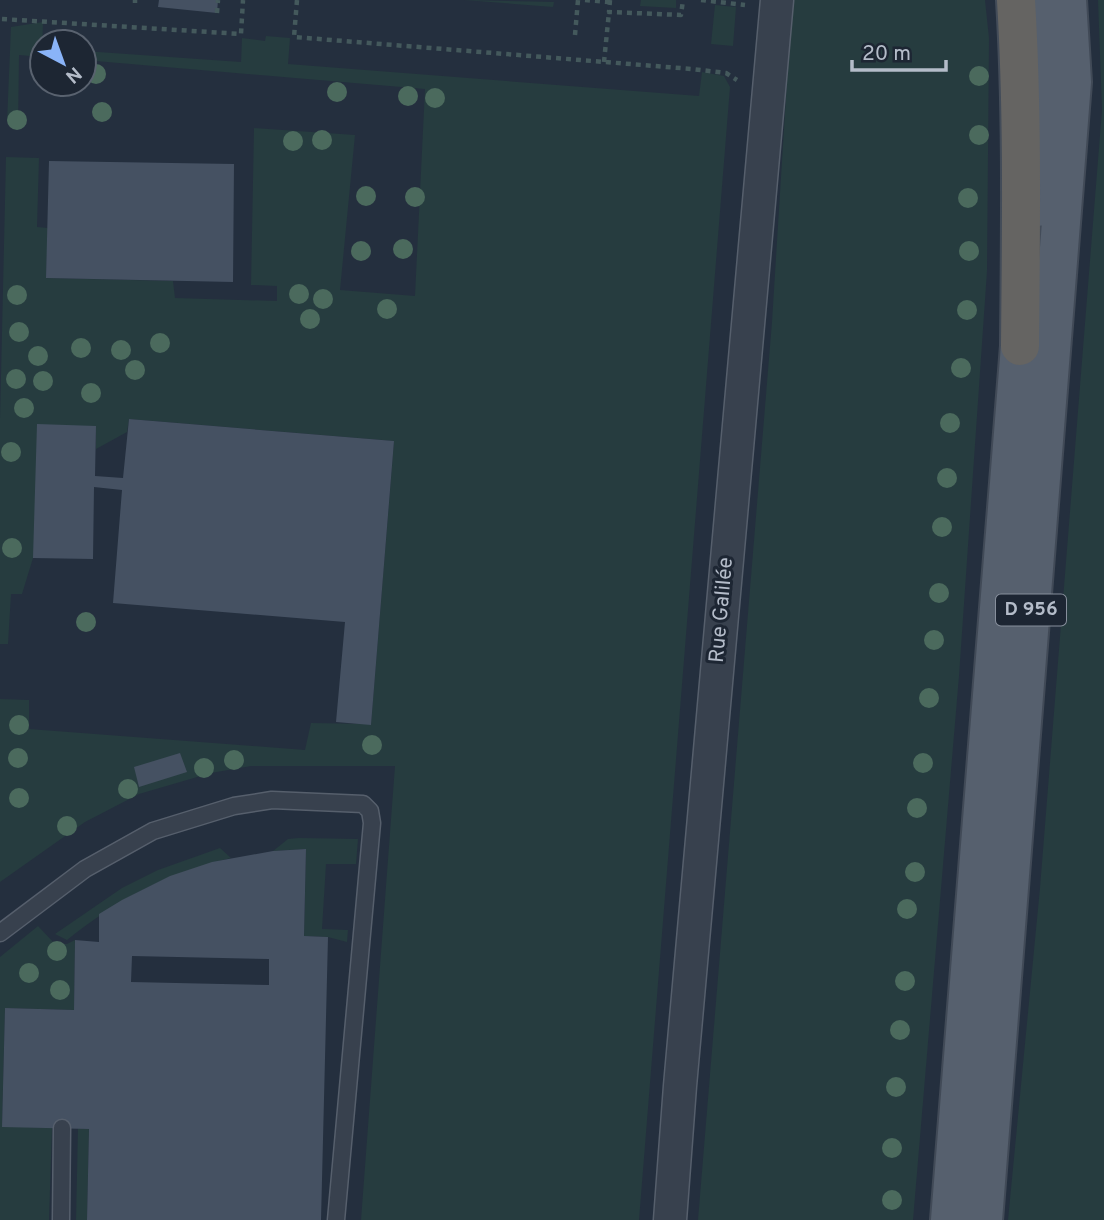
<svg xmlns="http://www.w3.org/2000/svg" width="1104" height="1220" viewBox="0 0 1104 1220" font-family="Overpass,sans-serif">
<style>
.green{fill:#263c3f}
.building{fill:#455162;fill-rule:evenodd}
.lines{fill:none;stroke-linecap:round;stroke-linejoin:round}
.service-casing{stroke:#565f6c;stroke-width:19}
.minor-casing{stroke:#565f6c;stroke-width:35}
.primary-casing{stroke:#414a57;stroke-width:42}
.trunk-casing{stroke:#434c59;stroke-width:42}
.path{stroke:#44595c;stroke-width:4.5;stroke-dasharray:5 5;stroke-linecap:butt}
.service{stroke:#38414e;stroke-width:16}
.minor{stroke:#38414e;stroke-width:32}
.primary{stroke:#56606e;stroke-width:38}
.trunk{stroke:#656462;stroke-width:38}
.tree{fill:#4b6a5d}
.labels{text-anchor:middle;dominant-baseline:central;stroke-width:6;stroke-linejoin:round;paint-order:stroke}
.shield{fill:#1d2633;stroke:#878f9c;stroke-width:2}
.shield-label{font-size:19px;font-weight:bold;fill:#b4bcc9}
.street-label{font-size:21px;fill:#b4bcc9;stroke:#1d2633}
</style>
<rect width="100%" height="100%" fill="#242f3e"/>
<path class="green" d="M464 0 554 2 553 7Z
M641 0H676V8L640 6Z
M792 0H985L989 38 987 271 959 676 913 1220H698L772 322Z
M1098 0H1104V1220H1008L1040 888 1102 110Z
M715 5 736 7 733 46 711 44Z
M43 22 42 57 19 55 18 129 7 122 11 27Z
M266 36 290 38 288 64 699 96 702 72 724 76 730 87 639 1220H361L395 766H251L211 773 139 794 85 822 0 882V699L29 700V729L305 750 311 723 371 724 394 441 129 419 127 432 96 449V426L33 558 22 594H11L8 644H0V420L6 157 39 158 37 227 48 228 46 278 173 281 175 298 277 301V286L251 285 254 128 355 135 340 290 415 296 425 89 84 60V51L241 62 242 38 265 41Z
M299 838 358 839 356 864H326L322 929 348 930 347 942 328 937 304 936 306 849 273 851 288 839Z
M220 848 231 858C165 874 120 898 67 940L55 934 122 888 158 870Z
M38 926 55 944H67L75 940 74 1010 5 1008 2 1126 52 1128 49 1220H0V957Z
M78 1128 89 1129 87 1220H76Z"/>
<path class="building" d="M159 0H218L217 13 158 7Z
M49 161 234 164 233 282 46 278Z
M129 419 394 441 371 725 336 722 345 622 113 603 122 490 94 487 93 559 33 558 37 424 96 426 95 476 123 478Z
M180 753 187 772 139 787 134 767Z
M306 849 304 936 328 937 321 1220H87L89 1129 2 1127 5 1008 74 1010 75 940 99 942V914L122 900 170 876 212 862 273 851ZM132 956 269 959V985L131 982Z"/>
<g class="lines">
<defs>
<path id="service" d="M0 933 85 869 153 831 234 806 272 800 363 804 370 811 372 823 336 1220
M61 1220 62 1128"/>
<path id="minor" d="M670 1220 680 1086 777 0"/>
<path id="primary" d="M1038 207 1042 116 1040 0
M950 1220 1020 346 1025 312
M983 1220 1072 82 1067 0"/>
<path id="trunk" d="M1016 0C1023 115 1021 231 1020 346"/>
</defs>
<use href="#service" class="service-casing"/>
<use href="#minor" class="minor-casing"/>
<use href="#primary" class="primary-casing"/>
<use href="#trunk" class="trunk-casing"/>
<path class="path" d="M297 0 294 37 692 69 726 73 737 80
M585 0 609 2
M610 0 609 12 681 15 683 0
M701 0 745 5
M135 3V0
M217 13 218 0
M2 19 241 34 243 0
M575 35 578 0
M604 62 609 12"/>
<use href="#service" class="service"/>
<use href="#minor" class="minor"/>
<use href="#primary" class="primary"/>
<use href="#trunk" class="trunk"/>
</g>
<g class="tree">
<circle cx="96" cy="74" r="10"/>
<circle cx="979" cy="76" r="10"/>
<circle cx="337" cy="92" r="10"/>
<circle cx="408" cy="96" r="10"/>
<circle cx="435" cy="98" r="10"/>
<circle cx="102" cy="112" r="10"/>
<circle cx="17" cy="120" r="10"/>
<circle cx="979" cy="135" r="10"/>
<circle cx="322" cy="140" r="10"/>
<circle cx="293" cy="141" r="10"/>
<circle cx="366" cy="196" r="10"/>
<circle cx="415" cy="197" r="10"/>
<circle cx="968" cy="198" r="10"/>
<circle cx="403" cy="249" r="10"/>
<circle cx="361" cy="251" r="10"/>
<circle cx="969" cy="251" r="10"/>
<circle cx="299" cy="294" r="10"/>
<circle cx="17" cy="295" r="10"/>
<circle cx="323" cy="299" r="10"/>
<circle cx="387" cy="309" r="10"/>
<circle cx="967" cy="310" r="10"/>
<circle cx="310" cy="319" r="10"/>
<circle cx="19" cy="332" r="10"/>
<circle cx="160" cy="343" r="10"/>
<circle cx="81" cy="348" r="10"/>
<circle cx="121" cy="350" r="10"/>
<circle cx="38" cy="356" r="10"/>
<circle cx="961" cy="368" r="10"/>
<circle cx="135" cy="370" r="10"/>
<circle cx="16" cy="379" r="10"/>
<circle cx="43" cy="381" r="10"/>
<circle cx="91" cy="393" r="10"/>
<circle cx="24" cy="408" r="10"/>
<circle cx="950" cy="423" r="10"/>
<circle cx="11" cy="452" r="10"/>
<circle cx="947" cy="478" r="10"/>
<circle cx="942" cy="527" r="10"/>
<circle cx="12" cy="548" r="10"/>
<circle cx="939" cy="593" r="10"/>
<circle cx="86" cy="622" r="10"/>
<circle cx="934" cy="640" r="10"/>
<circle cx="929" cy="698" r="10"/>
<circle cx="19" cy="725" r="10"/>
<circle cx="372" cy="745" r="10"/>
<circle cx="18" cy="758" r="10"/>
<circle cx="234" cy="760" r="10"/>
<circle cx="923" cy="763" r="10"/>
<circle cx="204" cy="768" r="10"/>
<circle cx="128" cy="789" r="10"/>
<circle cx="19" cy="798" r="10"/>
<circle cx="917" cy="808" r="10"/>
<circle cx="67" cy="826" r="10"/>
<circle cx="915" cy="872" r="10"/>
<circle cx="907" cy="909" r="10"/>
<circle cx="57" cy="951" r="10"/>
<circle cx="29" cy="973" r="10"/>
<circle cx="905" cy="981" r="10"/>
<circle cx="60" cy="990" r="10"/>
<circle cx="900" cy="1030" r="10"/>
<circle cx="896" cy="1087" r="10"/>
<circle cx="892" cy="1148" r="10"/>
<circle cx="892" cy="1200" r="10"/>
</g>
<g class="labels">
<rect class="shield" x="996" y="594.5" width="70" height="31" rx="5"/>
<g class="shield-label">
<text x="1031" y="610">D 956</text>
</g>
<g class="street-label">
<text transform="translate(722 610) rotate(-85)">Rue Galilée</text>
</g>
</g>
<g transform="translate(63 63) rotate(139)"><circle r="33" fill="#1d2633" stroke="#59626f" stroke-width="2"/>
<path d="M0-5L12 26L0 18L-12 26Z" fill="#8ab4f8"/>
<text y="-10" font-size="19" font-weight="bold" text-anchor="middle" fill="#b4bcc9">N</text>
</g>
<path d="M852 60v10h94v-10" fill="none" stroke="#b4bcc9" stroke-width="3.5"/>
<text x="862" y="60" font-size="21" fill="#b4bcc9" stroke="#1d2633" stroke-width="5" paint-order="stroke">20 m</text>
</svg>
